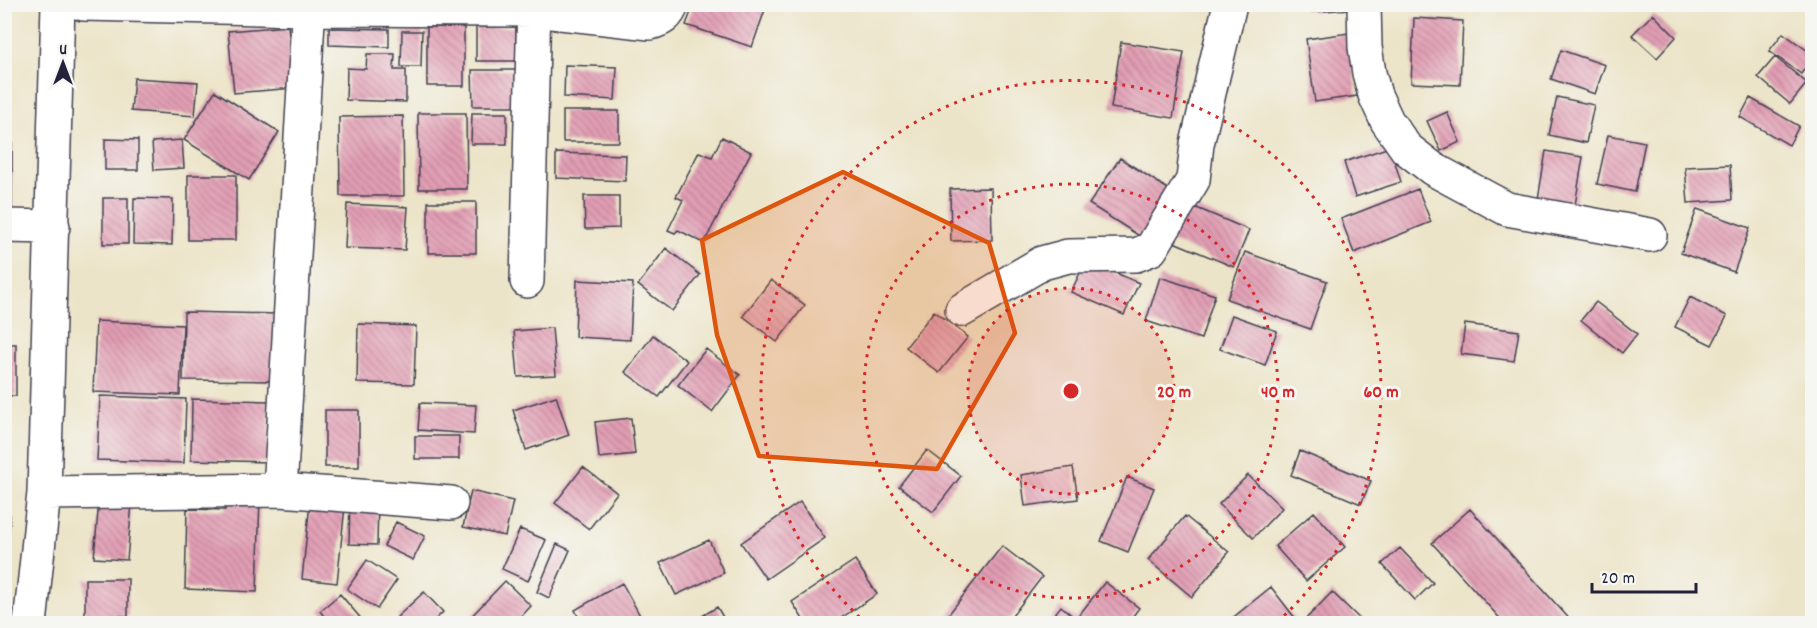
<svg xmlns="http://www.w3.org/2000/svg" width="1817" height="628" viewBox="0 0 1817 628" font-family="Dekko,sans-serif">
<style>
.building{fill:url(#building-back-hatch)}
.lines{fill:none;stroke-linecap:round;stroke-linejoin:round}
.minor-casing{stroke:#403f50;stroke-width:36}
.minor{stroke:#fff;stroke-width:33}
.marked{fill:#de560e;fill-opacity:0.2;stroke:#de560e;stroke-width:4.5;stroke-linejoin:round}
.ring{fill:none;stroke:#d62828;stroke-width:3;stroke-dasharray:3 6}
.centre{fill:#d62828;stroke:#f6f6f2;stroke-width:3}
.ring-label{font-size:18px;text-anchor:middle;font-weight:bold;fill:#d62828;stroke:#f6f6f2;stroke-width:6;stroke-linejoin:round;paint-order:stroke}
</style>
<defs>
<pattern id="building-back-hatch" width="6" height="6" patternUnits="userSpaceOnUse" patternTransform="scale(1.5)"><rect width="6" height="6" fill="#e29eb4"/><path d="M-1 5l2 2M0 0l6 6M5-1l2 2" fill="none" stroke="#b78094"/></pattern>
</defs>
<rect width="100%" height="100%" fill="#f6f6f2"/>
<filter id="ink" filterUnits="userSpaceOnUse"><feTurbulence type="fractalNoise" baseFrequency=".0167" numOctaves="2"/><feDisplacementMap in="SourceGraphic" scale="12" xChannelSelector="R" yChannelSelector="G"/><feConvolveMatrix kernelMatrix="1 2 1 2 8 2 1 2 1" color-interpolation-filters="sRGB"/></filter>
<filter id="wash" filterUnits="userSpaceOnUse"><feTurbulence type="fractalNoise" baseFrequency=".008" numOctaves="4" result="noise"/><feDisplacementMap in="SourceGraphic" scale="24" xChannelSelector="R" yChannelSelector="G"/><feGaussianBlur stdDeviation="1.35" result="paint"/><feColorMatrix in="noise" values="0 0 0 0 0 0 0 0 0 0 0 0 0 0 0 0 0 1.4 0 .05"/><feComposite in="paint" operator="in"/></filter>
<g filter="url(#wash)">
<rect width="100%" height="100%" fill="#ece4c8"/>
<g id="blocks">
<path class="building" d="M694 4H767L752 47 686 25Z
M1311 5H1350V9L1312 12Z
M1653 14 1676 37 1657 58 1632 35Z
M1414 18 1463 21 1460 85 1411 83Z
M288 26 294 88 234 93 228 31Z
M427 27H464V86H427Z
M476 27H516V61H476Z
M329 28 389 29V47L329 45Z
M402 31H422L421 67H401Z
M1349 33 1357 96 1315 102 1306 39Z
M1783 33 1812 54V58L1801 74 1769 51Z
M1121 42 1184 52 1173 118 1111 108Z
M1561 50 1605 65 1595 94 1551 79Z
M367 54H395L394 70H406V102L346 100 347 68 366 69Z
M1775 57 1807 83 1790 104 1758 77Z
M565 65 617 67 615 100 564 97Z
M472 70H522L523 106H473Z
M134 78 198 82 195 116 131 111Z
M215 91 279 132 249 180 184 140Z
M1557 97 1594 105 1586 143 1549 135Z
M1750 98 1799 126 1789 145 1740 117Z
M563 111H619V142H563Z
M1447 112 1460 142 1441 151 1427 121Z
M418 113H466L467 189H419Z
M472 113H507V144H471Z
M403 116 404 196H340L339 117Z
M1608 135 1645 142 1635 192 1597 184Z
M722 137 751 152 704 243 678 230 675 233 668 230 683 200 676 197 699 152 712 157Z
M105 139 138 140V170H105Z
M182 140 184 168 154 170 152 142Z
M4 144H12V208H4Z
M1390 147 1401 182 1355 197 1344 162Z
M1546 151 1583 157 1574 211 1537 205Z
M556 153 626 155 625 181 556 178Z
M1120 158 1171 191 1141 237 1089 204Z
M1730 165 1732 200 1688 203 1685 167Z
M188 175H236V240H188Z
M991 188 992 240 951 241 950 189Z
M1418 189 1431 222 1354 253 1341 219Z
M584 196H619V228L585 229Z
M103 198H128V244H103Z
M134 198 173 199 172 245 133 244Z
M428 202H476V253H428Z
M1185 203 1249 230 1234 267 1169 240Z
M347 204 408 207 405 250 345 248Z
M1697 209 1750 228 1734 272 1681 253Z
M666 248 700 275 672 311 638 285Z
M1245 252 1327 281 1310 329 1227 299Z
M1086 260 1139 283 1124 315 1071 292Z
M1160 277 1215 295 1201 339 1146 321Z
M577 280 633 283 630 340 575 337Z
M771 280 805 305 777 342 743 316Z
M1690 297 1727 316 1712 345 1675 327Z
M1596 302 1637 334 1622 353 1581 320Z
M934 311 968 337 939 373 906 347Z
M184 312 280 314 279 381 183 380Z
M1232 315 1277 331 1265 365 1220 349Z
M96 321 183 325 180 395 93 392Z
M358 324 416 326 414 384 357 383Z
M1465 324 1519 331 1514 361 1461 354Z
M552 328 556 375 518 377 514 331Z
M653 335 687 361 659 397 625 372Z
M4 344H16V396H4Z
M706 349 740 375 712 412 678 385Z
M100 396 186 399 184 463 97 460Z
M556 396 569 435 526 450 513 410Z
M192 399 269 401 268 462 191 460Z
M420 403 476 405 474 434 418 430Z
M325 410H359V467H325Z
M631 418 635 454 599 458 595 422Z
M415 436H459V459H415Z
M927 450 961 476 933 512 899 486Z
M1300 451 1371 481 1361 504 1291 475Z
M583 467 617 493 589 529 555 503Z
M1073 467 1078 499 1025 506 1021 475Z
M1248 475 1282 508 1253 538 1219 504Z
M1127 477 1154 488 1128 552 1101 541Z
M471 491 513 501 505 536 463 527Z
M225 496H260L257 592 185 589 187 509 225 510Z
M350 499 378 500 377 545 349 544Z
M99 500 132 503 127 560 94 558Z
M800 502 825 538 766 579 741 543Z
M310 503 345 506 337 583 302 579Z
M1470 509 1574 624H1505L1432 543Z
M1314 512 1345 547 1306 581 1275 546Z
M4 515H10L8 568H4Z
M1185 516 1229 552 1192 597 1148 560Z
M396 522 425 536 413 560 384 546Z
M520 529 546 540 528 581 502 569Z
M709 540 724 573 676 595 660 563Z
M557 544 570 550 549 598 537 592Z
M1002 546 1042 577 1006 624H941Z
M1400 548 1433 583 1415 600 1382 564Z
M367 560 397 580 377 609 347 589Z
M855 560 877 594 832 624H806L792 602Z
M85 579H128V616H85Z
M505 581 531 606 514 624H464Z
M1105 582 1139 608 1127 624H1047L1061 606 1076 619Z
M622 583 643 621 638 624H582L575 610Z
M1271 587 1295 618 1288 624H1225Z
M424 592 443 612 431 624H403L397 617Z
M1332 592 1365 624H1301Z
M340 594 363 621 359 624H330L320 611Z
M717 607 727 624H689Z"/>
</g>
</g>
<g filter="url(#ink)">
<use href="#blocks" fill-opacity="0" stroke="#403f50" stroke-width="1.5"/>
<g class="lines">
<defs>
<path id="minor" d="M83 4 309 9 534 10 650 23C661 20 669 16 672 4
M1364 4 1365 47 1369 73 1375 95 1387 121 1406 148 1433 169 1507 209 1650 235
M4 226 53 227
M527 281 534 4
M962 310 1042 263 1068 256 1136 255 1151 249 1193 180 1197 144 1230 4
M280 490 451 503
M44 493 280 490 309 4
M30 624 44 493 58 4"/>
</defs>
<use href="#minor" class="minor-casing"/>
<use href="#minor" class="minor"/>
</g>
</g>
<path class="marked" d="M843 172 989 243 1015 333 937 469 759 456 717 335 702 240Z"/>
<circle cx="1071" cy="391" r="103" fill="#d62828" fill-opacity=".12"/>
<g class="ring">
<circle cx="1071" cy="391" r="103"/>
<circle cx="1071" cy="391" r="207"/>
<path d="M866 623A310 310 0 1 1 1276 623"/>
</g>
<circle cx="1071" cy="391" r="9" class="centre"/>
<g class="ring-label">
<text x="1174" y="397">20 m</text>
<text x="1278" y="397">40 m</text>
<text x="1381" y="397">60 m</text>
</g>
<rect width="1817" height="628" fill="none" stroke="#f6f6f2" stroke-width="24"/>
<g transform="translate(63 63)" stroke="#f6f6f2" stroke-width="4.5" paint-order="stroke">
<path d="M0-4.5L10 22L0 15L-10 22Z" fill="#22223b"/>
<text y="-9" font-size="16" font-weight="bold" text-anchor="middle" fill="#22223b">U</text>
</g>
<path d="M1592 583v9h104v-9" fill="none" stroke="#22223b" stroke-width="3"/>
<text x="1601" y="583" font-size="18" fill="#22223b" stroke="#f6f6f2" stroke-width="4.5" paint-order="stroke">20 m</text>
</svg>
